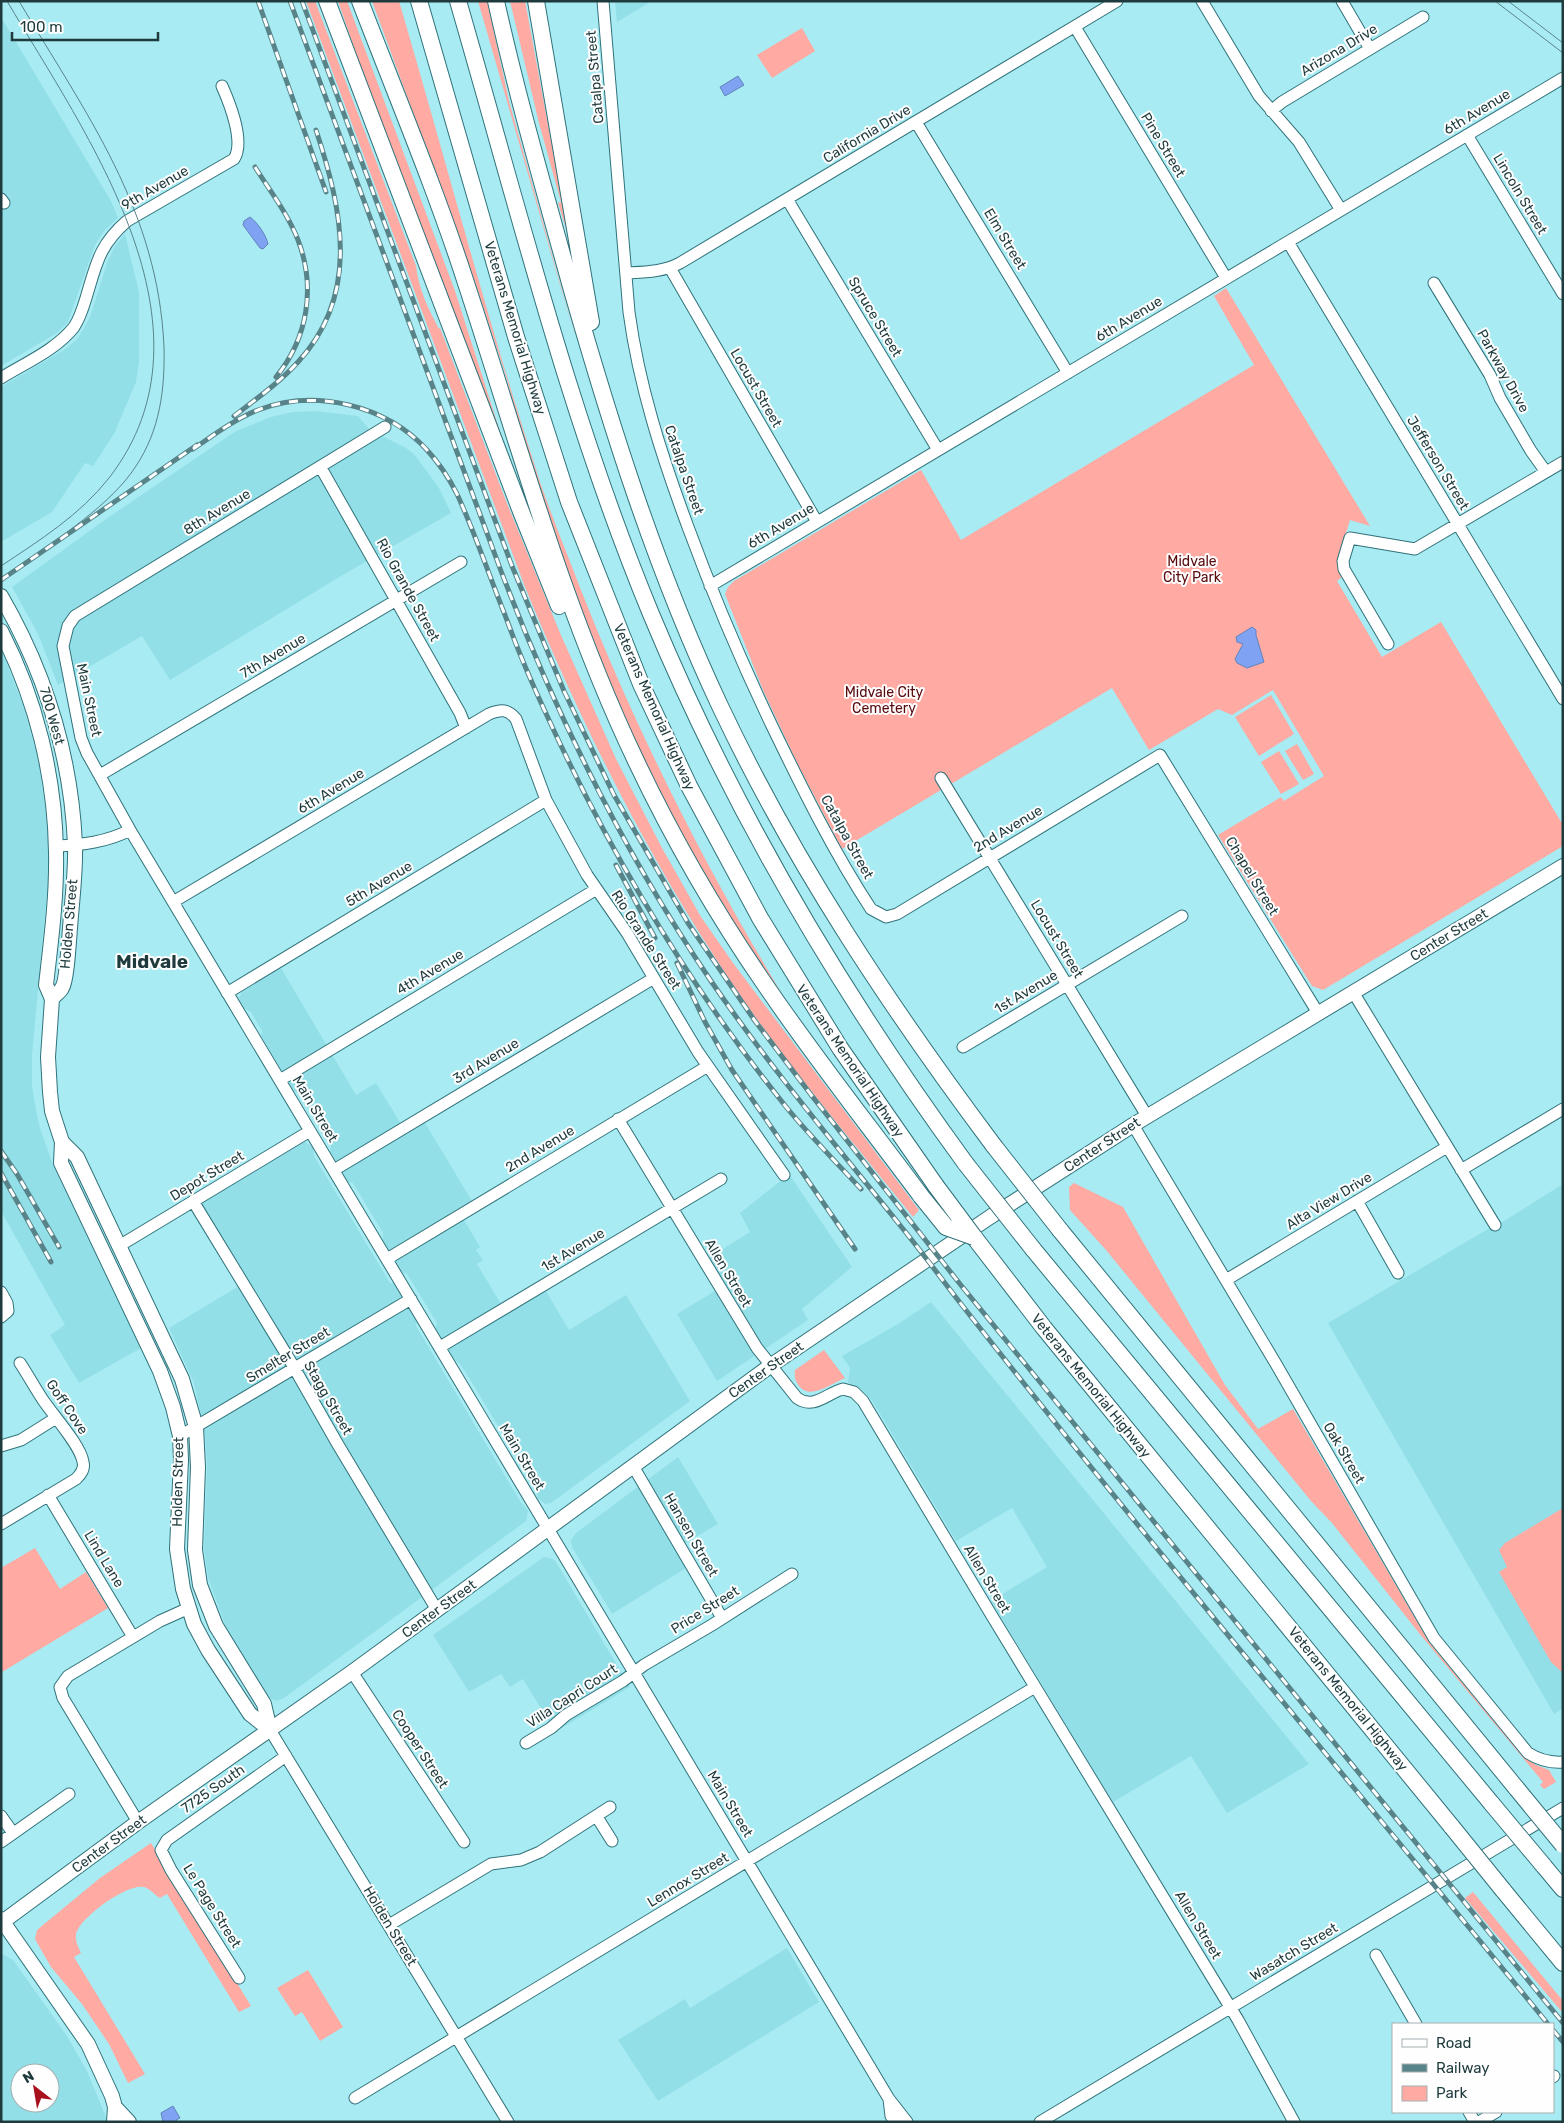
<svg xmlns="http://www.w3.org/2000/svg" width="1564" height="2123" viewBox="0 0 1564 2123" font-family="Rubik,sans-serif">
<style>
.built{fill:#93dfe8;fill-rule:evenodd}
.green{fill:#ffaaa2}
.water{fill:#7fa2f2;stroke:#6283bc}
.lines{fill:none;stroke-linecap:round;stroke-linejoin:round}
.minor-casing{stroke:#30727a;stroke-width:13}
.major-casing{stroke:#30727a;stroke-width:16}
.highway-casing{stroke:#30727a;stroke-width:18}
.minor{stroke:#fff;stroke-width:11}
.major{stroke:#fff;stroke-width:14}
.highway{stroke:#fff;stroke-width:16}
.tram{stroke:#588489;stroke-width:1}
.rail-casing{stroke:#588489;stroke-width:5}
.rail{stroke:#fefefe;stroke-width:3;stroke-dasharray:9;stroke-linecap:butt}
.highway-bridge-casing{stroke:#30727a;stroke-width:18;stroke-linecap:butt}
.highway-bridge{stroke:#fff;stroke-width:16}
.labels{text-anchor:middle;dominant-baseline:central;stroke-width:4;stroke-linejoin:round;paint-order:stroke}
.street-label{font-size:14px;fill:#1e3a3d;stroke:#fefefe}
.park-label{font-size:14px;fill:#580a0d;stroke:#fefefe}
.district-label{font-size:19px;font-weight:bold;fill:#1e3a3d;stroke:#fefefe}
</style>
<rect width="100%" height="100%" fill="#a8ebf3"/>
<path class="built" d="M615 1H652L617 22Z
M1 17 111 201 118 218 104 231 95 245 68 322 57 333 1 366Z
M125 234 139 292V361L136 382 114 434 93 466 85 463 52 512 1 542V387L67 348 78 338 90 317 108 260 115 246Z
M315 411 358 416 370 430 406 448 415 455 439 488 451 513 341 576 170 680 142 636 58 685 38 634 12 587 106 519 236 431 271 417 293 412Z
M1 649 24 707 39 764 46 814 49 852 48 882 32 1055V1086L36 1110 40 1128 54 1168 141 1348 79 1383 50 1335 65 1325 1 1211Z
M281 968 356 1095 376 1083 401 1124 419 1113 478 1211 464 1220 480 1247 476 1250 483 1260 477 1264 501 1304 540 1281 569 1330 626 1295 690 1401 551 1503 545 1504 538 1498 537 1491 471 1381 460 1364 454 1360 435 1329 437 1323 407 1274 401 1272 383 1242V1233L353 1183 348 1182 330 1152 331 1146 301 1095 293 1091 261 1036 262 1031 251 1012 245 1009 240 1001 239 997 243 991Z
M305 1142 313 1147 314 1156 390 1283 395 1284 417 1321 416 1326 520 1501 528 1511 526 1521 284 1698 276 1701 266 1696 227 1630 208 1578 204 1548 207 1465 205 1435 194 1383 169 1328 239 1286 192 1208Z
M789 1174 852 1267 802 1309 808 1320 717 1381 677 1314 715 1291 699 1264 750 1232 740 1213Z
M1563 1184V1708L1554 1714 1328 1323 1488 1229 1504 1221Z
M931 1302 1309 1764 1227 1813 1191 1756 1113 1802 991 1601 1047 1567 1012 1508 956 1541 871 1399 861 1389 848 1383 850 1368 842 1356 898 1324Z
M678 1457 718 1524 675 1549 686 1568 612 1614 572 1547 571 1540 576 1533Z
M544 1557 553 1559 556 1562 630 1687 555 1732 523 1679 510 1687 501 1674 469 1692 433 1635Z
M787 1948 819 2002 658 2101 618 2040 685 1999 690 2008Z
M1 1953 13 1960 67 2036 87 2071 108 2122H1ZM20 2073H50V2103H20Z"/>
<path class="green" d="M306 1H315L416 266C419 290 428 308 439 329L440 328 506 501 560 633 616 759 662 848 701 917 733 963 919 1210 913 1217C846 1133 774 1050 716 959 640 842 578 716 525 587Z
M338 1H347L455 291 513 472 370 94Z
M372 1H399C446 161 488 323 540 482 552 517 566 551 579 585 638 736 711 879 796 1017L750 953 661 798 579 613 531 463 504 370 473 276Z
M478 1H487L509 101 576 340Z
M510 1H525L569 238 558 203 561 202 539 123Z
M802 28 815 51 772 78 757 55Z
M1226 288 1370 526 1350 520 1338 560 1337 566 1342 577 1337 581 1382 657 1441 622 1563 825V846L1323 990 1312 986 1218 835 1281 797 1284 801 1324 776 1273 690 1232 715 1218 709 1149 750 1112 688 842 849 798 765 763 690 725 594 728 587 734 581 921 470 961 540 1254 365 1214 296Z
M1271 695 1294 734 1259 756 1235 717Z
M1297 744 1314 774 1303 780 1285 751Z
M1279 751 1299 784 1281 794 1261 762Z
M1074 1183 1123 1207 1225 1385 1258 1429 1293 1409 1429 1642 1523 1756 1536 1765 1549 1770 1556 1782 1544 1789 1540 1785 1543 1782 1419 1633 1332 1523 1311 1501 1106 1250 1070 1210 1069 1187Z
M824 1350 845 1378C834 1382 812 1399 801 1388 796 1383 794 1378 795 1370Z
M1563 1508V1673L1551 1662 1499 1572 1507 1567 1499 1550 1505 1543Z
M35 1548 60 1589 86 1572 108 1608 2 1672 1 1568Z
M151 1843 251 2006 239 2012 167 1894 160 1898C155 1895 149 1888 144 1887 127 1883 79 1918 76 1934 75 1941 78 1947 81 1953L74 1957 145 2074 128 2083 109 2044 82 2004 51 1967 35 1939 37 1930 100 1878Z
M1473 1892 1563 2001V2013L1465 1898Z
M308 1970 343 2027 320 2041 302 2012 295 2016 277 1988Z"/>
<path class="water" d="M738 76 744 85 725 96 720 87Z
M250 217C258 223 266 235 268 244L263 249 260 248 243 225 244 221Z
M1252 627 1256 630V635L1264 662 1247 668 1237 663 1235 659 1243 644 1237 642 1236 637Z
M173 2106 180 2118 176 2120 177 2122H163L161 2113Z"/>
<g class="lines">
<defs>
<path id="minor" d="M603 1 629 312C639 386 662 457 688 527 713 595 741 661 772 726 802 788 833 851 871 909L886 917 897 914 1160 755 1318 1013
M1202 1 1259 96 1299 142 1341 210
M1342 1 1370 49
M1075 27 1226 278
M1271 111 1282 102 1423 17
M916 122 1068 373
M1467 135 1563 294
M1 199 4 203
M787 199 938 450
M1288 242 1563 699
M670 268 817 522
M626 273C645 272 663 272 680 263L1117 1
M1434 283 1490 375 1500 398 1531 451 1546 472
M1 378C25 363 56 350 74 327 80 318 83 308 86 298 96 265 99 245 127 221L234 159C245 142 230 104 222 86
M385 427 75 616 68 626 63 646 81 738 87 753 130 830 889 2099 907 2122
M321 468 460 713 466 728
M710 586 1563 78
M1388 644 1344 569 1343 561 1350 538 1415 549 1563 462
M100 775 461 562
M941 778 1147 1116
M56 846C82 845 107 842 130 830
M173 902 489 714C501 709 508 709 516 719L546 800 587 875 627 933 698 1052 784 1175
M1353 992 1495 1225
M227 993 546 800
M963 1047 1182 916
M280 1080 595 890
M618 1119 757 1348 797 1398C814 1410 827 1393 843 1389L854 1392 863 1401 992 1616 1238 2020 1294 2122
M1133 1125 1276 1364 1434 1638 1528 1753C1539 1760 1549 1763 1563 1762
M334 1170 654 978
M1461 1170 1563 1109
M193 1201 288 1357 337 1443 437 1610
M1357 1201 1398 1273
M119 1246 310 1131
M387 1259 708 1066
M1226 1280 1447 1147
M1 1292 7 1303 8 1311 1 1317
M440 1347 721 1179
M180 1436 411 1299
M1 1446 21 1440 56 1418
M633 1466 722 1618
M48 1495 133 1637
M1 1524 76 1479C81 1474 85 1469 83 1462 81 1446 53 1415 43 1400 35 1388 28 1375 20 1363
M352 1672 464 1842
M270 1730 508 2122
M526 1743 551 1728 566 1715 623 1681 644 1665 712 1625 792 1574
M1 1816 13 1833
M597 1817 612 1841
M138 1822 63 1698 60 1687 68 1676 160 1621 189 1608
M1 1842 69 1794
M389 1925 491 1864 521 1860 540 1852 610 1807
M1376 1955 1416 2024
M239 1978 171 1870 161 1850 167 1840 286 1756
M1553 2077 1554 2076
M355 2098 1035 1687
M889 2099 891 2116 895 2122
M1469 2112 1475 2122
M1040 2122 1563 1808
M1479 2122 1496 2112"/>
<path id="major" d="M1 596C45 672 71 756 75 844 76 872 72 900 70 928 69 939 67 981 62 988 60 992 55 995 52 999
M1 631C36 699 55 776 56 852 57 896 51 941 46 985L52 999 48 1057 50 1092 52 1111 62 1142 61 1163 160 1371 173 1407 180 1436 181 1460 177 1549 183 1589 194 1624 208 1650 250 1714 270 1730
M62 1142 77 1157 182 1379 196 1427 198 1467 195 1550 200 1585 216 1626 264 1704 270 1730
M1 1919 88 2044 112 2096 115 2107 114 2122
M1 1923 138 1822 352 1672 770 1366 990 1217 1133 1125 1563 866
M115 2107 129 2122"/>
<path id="highway" d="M327 1 522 514 559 606
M360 1C396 95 435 187 466 283 519 444 562 606 636 761 673 839 717 915 766 986 815 1058 869 1126 921 1196
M419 1 516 337 569 502 641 684 689 786 760 918 840 1048 936 1186
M458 1C518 207 569 416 651 614 732 809 841 993 966 1164
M496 1C517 96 544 189 570 283 611 427 656 570 720 706 794 863 890 1007 994 1146
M536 1 591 322
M1060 1230 1517 1789
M974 1237 1044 1328 1452 1827
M1033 1249 1492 1804
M1543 1865 1563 1889
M1503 1890 1563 1963"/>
</defs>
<use href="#minor" class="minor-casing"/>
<use href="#major" class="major-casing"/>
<use href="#highway" class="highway-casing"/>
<use href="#minor" class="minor"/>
<use href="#major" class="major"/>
<use href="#highway" class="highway"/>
<path class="tram" d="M19 1C86 114 158 210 164 347 165 389 160 430 136 466 112 504 58 538 22 565
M1495 1 1563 53
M1508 1 1563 43
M1 566C40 540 80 515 109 478 226 327 86 135 7 1"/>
<defs>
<path id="rail" d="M258 1 326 192
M290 1 501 571C556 715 624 853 711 981 769 1066 835 1144 899 1224 922 1252 943 1281 965 1309 1155 1551 1354 1786 1548 2024
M302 1 512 566 564 691 614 795 688 923 755 1021 812 1096 960 1284 1563 2023
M255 167C270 191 288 214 298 240 316 287 308 338 276 377
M234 416C256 399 279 383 298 362 361 294 342 209 316 130
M193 449C214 435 235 419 258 410 315 388 386 405 427 450 439 463 449 478 457 494 475 533 489 575 505 615 518 651 533 686 549 720 612 857 692 990 787 1108 810 1136 836 1162 861 1189
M1 580 197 445
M616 865 655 938
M677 963 705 1022 732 1070 855 1249
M1 1151 17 1174 59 1247
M1 1173 51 1262
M1553 2030 1563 2042"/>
</defs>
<use href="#rail" class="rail-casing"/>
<use href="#rail" class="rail"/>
<defs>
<path id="highway-bridge" d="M994 1146 1060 1230
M966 1164 1033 1249
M936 1186 974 1237
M921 1196 946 1227 974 1237
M1517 1789 1563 1845
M1492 1804 1543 1865
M1452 1827 1503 1890"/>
</defs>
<use href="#highway-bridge" class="highway-bridge-casing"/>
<use href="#highway-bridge" class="highway-bridge"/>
</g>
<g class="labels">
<g class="street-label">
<text transform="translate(1339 50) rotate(-31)">Arizona Drive</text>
<text transform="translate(595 77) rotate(-95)">Catalpa Street</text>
<text transform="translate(1477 112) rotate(-31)">6th Avenue</text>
<text transform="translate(867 134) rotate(-31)">California Drive</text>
<text transform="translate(1163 145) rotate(59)">Pine Street</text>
<text transform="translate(155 188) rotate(-30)">9th Avenue</text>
<text transform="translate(1520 194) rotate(59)">Lincoln Street</text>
<text transform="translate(1005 239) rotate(59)">Elm Street</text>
<text transform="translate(875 317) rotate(59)">Spruce Street</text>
<text transform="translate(1129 319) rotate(-31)">6th Avenue</text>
<text transform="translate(515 328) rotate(73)">Veterans Memorial Highway</text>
<text transform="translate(1503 371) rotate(61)">Parkway Drive</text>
<text transform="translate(756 388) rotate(60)">Locust Street</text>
<text transform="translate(1438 463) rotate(59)">Jefferson Street</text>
<text transform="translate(684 470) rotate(71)">Catalpa Street</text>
<text transform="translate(217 512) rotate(-31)">8th Avenue</text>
<text transform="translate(781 526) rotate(-31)">6th Avenue</text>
<text transform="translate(408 590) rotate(61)">Rio Grande Street</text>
<text transform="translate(273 656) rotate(-31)">7th Avenue</text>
<text transform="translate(89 700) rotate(78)">Main Street</text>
<text transform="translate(654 707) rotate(66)">Veterans Memorial Highway</text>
<text transform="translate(52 716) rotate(74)">700 West</text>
<text transform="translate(331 791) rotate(-31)">6th Avenue</text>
<text transform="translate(1008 829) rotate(-31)">2nd Avenue</text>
<text transform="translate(847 837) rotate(61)">Catalpa Street</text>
<text transform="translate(1252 876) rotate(59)">Chapel Street</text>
<text transform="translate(379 884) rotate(-31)">5th Avenue</text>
<text transform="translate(69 924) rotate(-85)">Holden Street</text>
<text transform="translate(1449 935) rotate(-31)">Center Street</text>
<text transform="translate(1057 939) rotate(59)">Locust Street</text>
<text transform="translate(646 940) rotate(57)">Rio Grande Street</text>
<text transform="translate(430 972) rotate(-31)">4th Avenue</text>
<text transform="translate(1026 992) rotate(-31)">1st Avenue</text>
<text transform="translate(486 1061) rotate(-31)">3rd Avenue</text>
<text transform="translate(850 1061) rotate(56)">Veterans Memorial Highway</text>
<text transform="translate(315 1109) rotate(59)">Main Street</text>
<text transform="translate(1102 1145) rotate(-33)">Center Street</text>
<text transform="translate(540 1149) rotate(-31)">2nd Avenue</text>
<text transform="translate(207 1176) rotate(-31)">Depot Street</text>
<text transform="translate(1329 1201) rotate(-31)">Alta View Drive</text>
<text transform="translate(573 1250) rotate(-31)">1st Avenue</text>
<text transform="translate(728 1273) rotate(59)">Allen Street</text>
<text transform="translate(288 1355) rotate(-31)">Smelter Street</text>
<text transform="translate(766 1370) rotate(-35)">Center Street</text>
<text transform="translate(1091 1386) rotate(51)">Veterans Memorial Highway</text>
<text transform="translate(328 1398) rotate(60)">Stagg Street</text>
<text transform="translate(67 1407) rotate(56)">Goff Cove</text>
<text transform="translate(1344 1453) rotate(60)">Oak Street</text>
<text transform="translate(522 1457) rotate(59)">Main Street</text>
<text transform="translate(178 1482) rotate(-89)">Holden Street</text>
<text transform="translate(691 1535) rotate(60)">Hansen Street</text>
<text transform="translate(104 1559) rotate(59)">Lind Lane</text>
<text transform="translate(987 1579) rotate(59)">Allen Street</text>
<text transform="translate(439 1609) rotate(-36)">Center Street</text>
<text transform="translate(705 1610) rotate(-32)">Price Street</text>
<text transform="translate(572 1696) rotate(-33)">Villa Capri Court</text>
<text transform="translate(1348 1699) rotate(51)">Veterans Memorial Highway</text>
<text transform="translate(420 1749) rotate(57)">Cooper Street</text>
<text transform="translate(213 1789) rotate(-35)">7725 South</text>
<text transform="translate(730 1804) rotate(59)">Main Street</text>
<text transform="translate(109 1844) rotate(-36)">Center Street</text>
<text transform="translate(688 1880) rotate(-31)">Lennox Street</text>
<text transform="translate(212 1906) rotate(58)">Le Page Street</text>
<text transform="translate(1198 1925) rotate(59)">Allen Street</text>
<text transform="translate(390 1926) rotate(59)">Holden Street</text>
<text transform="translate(1294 1952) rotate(-31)">Wasatch Street</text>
</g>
<g class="park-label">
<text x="1192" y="561">Midvale<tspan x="1192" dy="16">City Park</tspan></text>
<text x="884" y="692">Midvale City<tspan x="884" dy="16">Cemetery</tspan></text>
</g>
<g class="district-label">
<text x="152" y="961">Midvale</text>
</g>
</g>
<rect width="1564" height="2123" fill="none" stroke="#1e3a3d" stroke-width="5"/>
<rect x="1392" y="2023" width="162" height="90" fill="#fefefe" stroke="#a4b0b1"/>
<rect x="1402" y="2039" width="25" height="8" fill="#ffffff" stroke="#a4b0b1"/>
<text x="1436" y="2048" font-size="15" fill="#1e3a3d">Road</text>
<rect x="1402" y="2064" width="25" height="8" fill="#588489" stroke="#a4b0b1"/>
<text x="1436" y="2073" font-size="15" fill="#1e3a3d">Railway</text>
<rect x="1402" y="2086" width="25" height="15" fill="#ffaaa2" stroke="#a4b0b1"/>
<text x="1436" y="2098" font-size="15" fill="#1e3a3d">Park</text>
<g transform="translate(35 2088) rotate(329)"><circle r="24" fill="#fefefe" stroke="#a4b0b1"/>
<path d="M0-4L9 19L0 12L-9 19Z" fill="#a7101c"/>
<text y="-8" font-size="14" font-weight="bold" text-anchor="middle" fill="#1e3a3d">N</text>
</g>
<path d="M12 32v8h146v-8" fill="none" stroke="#1e3a3d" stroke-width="2.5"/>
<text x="20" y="32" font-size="15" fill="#1e3a3d" stroke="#fefefe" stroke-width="4" paint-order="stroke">100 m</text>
</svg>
